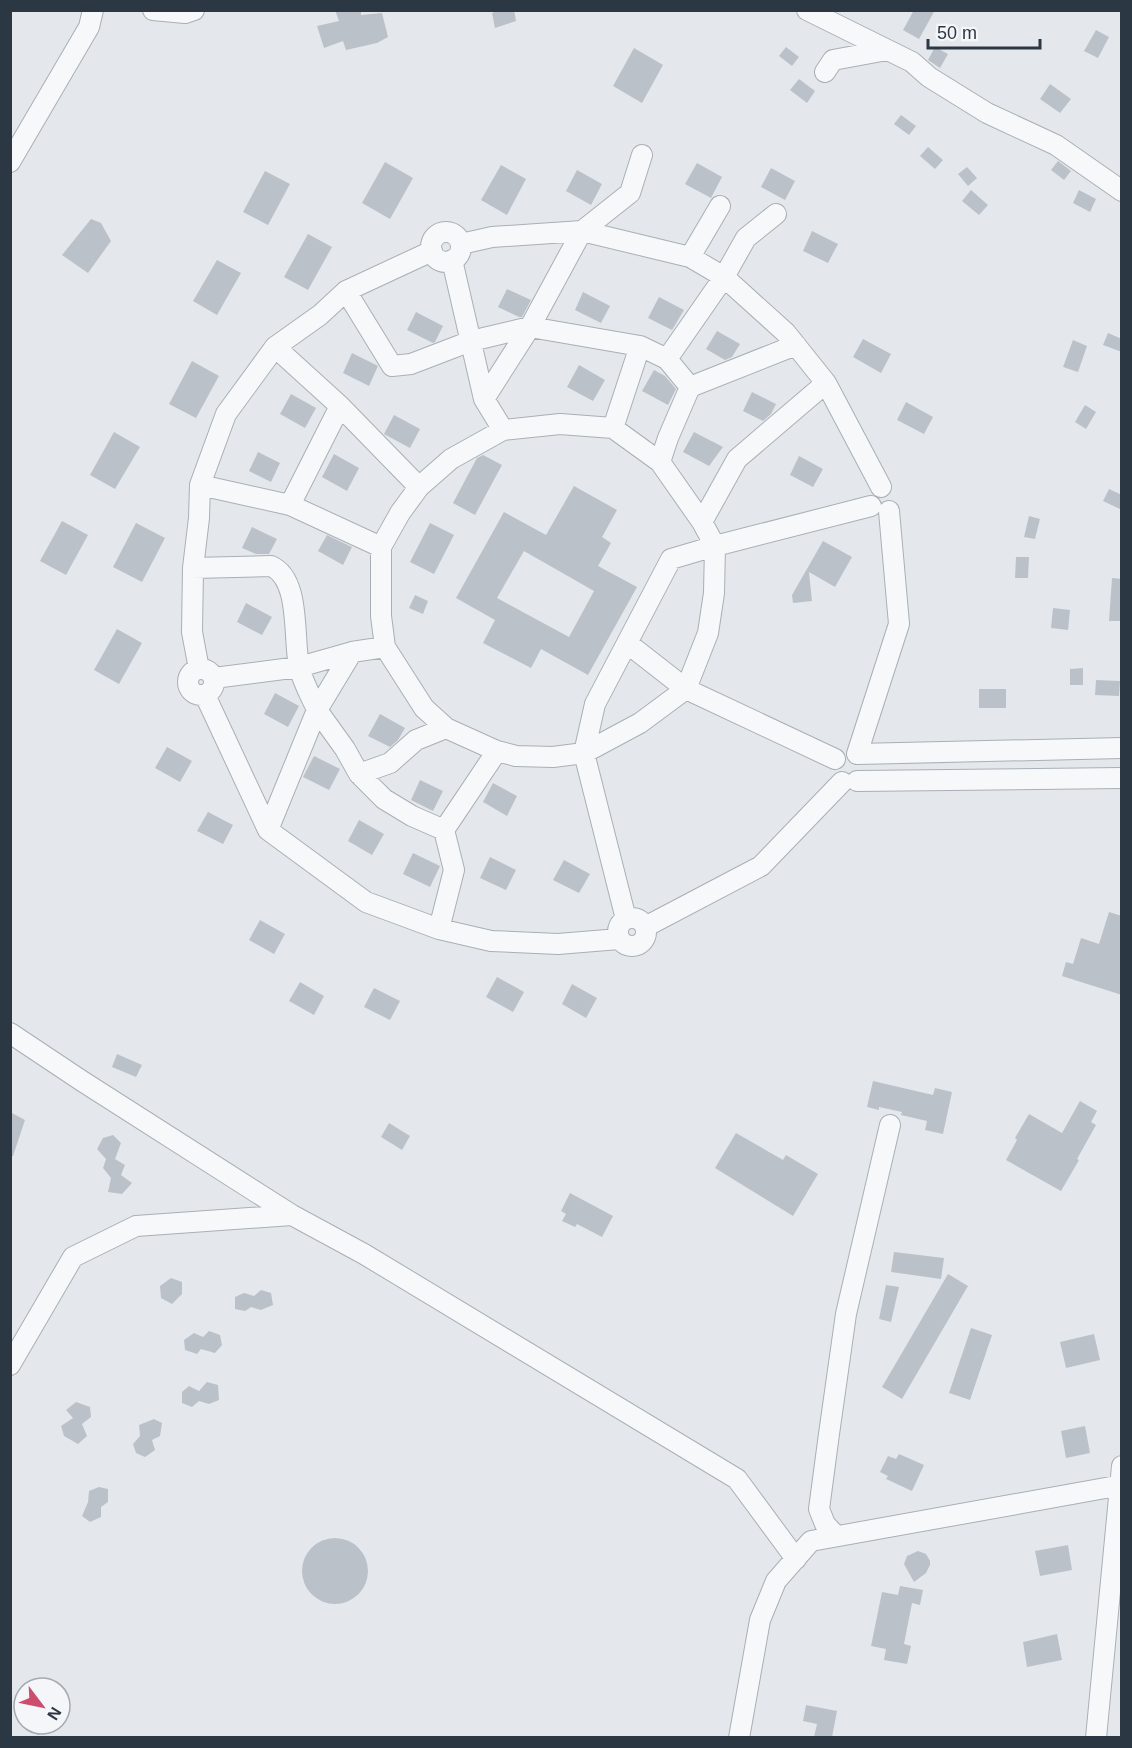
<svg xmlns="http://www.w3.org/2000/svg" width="1132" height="1748" viewBox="0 0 1132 1748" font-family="Arial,sans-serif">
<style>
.building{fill:#bbc1c9;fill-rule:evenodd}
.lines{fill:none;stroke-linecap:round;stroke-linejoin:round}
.minor-casing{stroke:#a9afb6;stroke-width:22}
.minor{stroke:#f7f8fa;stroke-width:20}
</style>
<rect width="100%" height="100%" fill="#e4e8ec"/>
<path class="building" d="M335 10H361V15L382 13 388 37 377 43 346 50 343 41 324 48 317 26 339 21Z
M500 10H514L516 21 495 28 492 13Z
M914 10H935L919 39 903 30Z
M1096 30 1109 37 1098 58 1084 51Z
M786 47 799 57 792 66 779 56Z
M935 47 948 54 940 68 928 60Z
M634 48 663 65 642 103 613 86Z
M799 79 815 91 807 103 790 90Z
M1050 84 1071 99 1060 113 1040 99Z
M901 115 916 126 909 135 894 124Z
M928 147 943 160 935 169 920 156Z
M1058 161 1071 171 1064 180 1051 170Z
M385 162 413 178 390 219 362 203Z
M697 163 722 177 711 198 685 184Z
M501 165 526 179 507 215 481 200Z
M967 167 977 178 968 186 958 174Z
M771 168 795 181 785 200 761 187Z
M577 170 602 184 591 205 566 191Z
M265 171 290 184 268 225 243 212Z
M971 190 988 205 979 215 962 201Z
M1079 190 1096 199 1090 212 1073 203Z
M91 219 101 223 111 241 88 273 62 255Z
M812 231 838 244 828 263 803 251Z
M308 234 332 247 308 290 284 277Z
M217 260 241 273 217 315 193 301Z
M507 289 531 300 522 317H519L498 307Z
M583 292 610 306 601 323 575 310Z
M659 297 684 310 672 330 648 318Z
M416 312 443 326 435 342 433 343 407 330Z
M717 331 740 344 732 357 725 360 706 349Z
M1108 333 1122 339V352L1103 345Z
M863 339 891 354 881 373 853 357Z
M1073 340 1087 346 1078 372 1063 367Z
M352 353 378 366 369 386 343 373Z
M192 361 219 376 196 418 169 404Z
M579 365 605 380 593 401 567 387Z
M654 370 665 376 676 389 668 405 642 391Z
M752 392 776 404 771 414 763 421 743 411Z
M291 394 316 408 305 428 280 414Z
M906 402 933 417 924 434 897 420Z
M1085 405 1096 412 1086 429 1075 422Z
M394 415 420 429 410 448 384 434Z
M114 432 140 447 115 489 90 475Z
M694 432 723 447 709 466 683 452Z
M258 452 280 463 271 482 249 471Z
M334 454 359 468 347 491 322 477Z
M483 455 502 465 475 515 453 503 477 458Z
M799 456 823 469 813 487 790 475Z
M574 486 617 510 602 537 611 543 598 566 637 587 588 675 541 649 531 668 483 643 495 620 456 598 504 512 546 535ZM524 551 594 591 569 637 497 598Z
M1109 489 1122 495V510L1103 501Z
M1029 516 1040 519 1035 539 1024 537Z
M62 521 88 535 66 575 40 561Z
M136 523 165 538 142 582 113 567Z
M430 523 454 535 434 574 410 562Z
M252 527 277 539 269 554H256L242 548Z
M327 535 352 547 343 565 318 551Z
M823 541 852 557 835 587 809 572 812 601 793 603 792 595Z
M1016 557H1029L1028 578H1015Z
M1112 578 1122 579V621H1109Z
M415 595 428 601 423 614 409 608Z
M246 603 272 617 262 635 237 622Z
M1053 608 1070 610 1068 630 1051 628Z
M117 629 142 643 119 684 94 670Z
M1083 668V685H1070V669Z
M1096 680 1120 681 1119 696 1095 695Z
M979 689H1006V708H979Z
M275 693 299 706 288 727 264 714Z
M380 714 405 728 398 740 390 747 368 736Z
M167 747 192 761 180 782 155 768Z
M314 756 340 769 329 790 303 777Z
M420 780 443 791 433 811 411 800Z
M493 783 517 796 507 816 483 802Z
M208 812 233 825 223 844 197 831Z
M359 820 384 834 372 855 348 841Z
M413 853 440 866 430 887 403 874Z
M490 857 516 870 506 890 480 878Z
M564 860 590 874 579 893 553 880Z
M1109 912 1122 916V995L1062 976 1066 962 1073 964 1081 938 1099 944Z
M260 920 285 934 274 954 249 940Z
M497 977 524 992 513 1012 486 997Z
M300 982 324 996 314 1015 289 1001Z
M572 984 597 998 586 1018 562 1004Z
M374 988 400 1001 390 1020 364 1007Z
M117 1054 142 1065 136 1077 112 1067Z
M873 1081 933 1095 935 1088 952 1092 943 1134 925 1130 927 1121 901 1115 902 1112 879 1107V1110L867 1107Z
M1080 1101 1097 1111 1091 1122 1096 1125 1077 1159 1079 1160 1061 1191 1006 1160 1017 1140 1015 1138 1029 1114 1062 1133Z
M10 1112 25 1120 13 1156H10Z
M389 1123 410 1136 402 1150 381 1137Z
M736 1133 783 1160 786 1155 818 1174 793 1216 715 1168Z
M113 1135 121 1143 115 1159 125 1165 121 1175 132 1183 122 1194 108 1192 111 1178 103 1168 106 1159 97 1149 103 1138Z
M570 1193 613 1216 602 1237 577 1224 575 1227 562 1221 566 1214 561 1211Z
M894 1252 944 1258 941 1279 891 1272Z
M948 1274 968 1286 902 1399 882 1387Z
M171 1278 182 1282V1294L172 1304 161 1298 160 1286Z
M886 1285 899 1287 891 1322 879 1319Z
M261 1290 271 1293 273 1305 261 1310 251 1307 245 1311 235 1309V1297L244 1293 254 1296Z
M971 1328 992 1335 970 1400 949 1393Z
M209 1331 220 1335 222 1345 215 1353 201 1349 197 1354 185 1350 184 1340 194 1333 203 1337Z
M1094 1334 1100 1360 1066 1368 1060 1342Z
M207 1382 218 1385 219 1400 209 1404 199 1401 192 1407 182 1403V1392L189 1386 199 1391Z
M76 1402 90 1407 91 1417 82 1424 87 1436 78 1444 64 1436 61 1426 73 1418 66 1410Z
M154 1419 162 1423 160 1436 152 1440 155 1450 145 1457 136 1453 133 1444 140 1436 139 1425Z
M1085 1426 1090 1453 1066 1458 1061 1431Z
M899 1454 924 1465 912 1491 886 1479 888 1476 880 1472 888 1456 896 1459Z
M99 1487 108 1489V1502L101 1507V1517L90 1522 82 1516 88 1502 89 1491Z
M302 1571a33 33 0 1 1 66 0a33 33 0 1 1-66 0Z
M1068 1545 1072 1570 1040 1576 1035 1551Z
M918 1551 926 1554 930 1561V1565L926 1573 914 1582 904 1564 907 1556Z
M900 1586 923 1590 920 1605 912 1603 904 1644 911 1646 907 1664 884 1660 886 1649 871 1646 882 1592 898 1595Z
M1057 1634 1062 1660 1027 1667 1023 1642Z
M806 1705 837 1711 832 1737H814L817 1724 803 1721Z"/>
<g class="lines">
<defs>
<path id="minor" d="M153 10 185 13 194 10
M807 10 912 62 929 77 987 113 1056 145 1122 191
M825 72 833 60 887 50
M10 162 89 27 93 10
M431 247a15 15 0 1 1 30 0a15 15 0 1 1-30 0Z
M461 244 492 237 582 231 690 257 724 277 786 333 826 383 881 487
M690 257 720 206
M452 260 484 399 503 430
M346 291 392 366 411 364 471 341 530 327 640 346 667 359 690 387
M275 347 340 406 419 487
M667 359 724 277 746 238 776 214
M484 399 530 327 582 231 630 193 642 155
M560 424 613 428 660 462 702 522 715 546 714 593 708 633 686 689 640 723 584 753 553 757 516 756 497 751 446 728 424 708 385 647 381 616V547L400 513 419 487 451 459 503 430Z
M613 428 640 346
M660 462 668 438 690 387 796 345
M200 485 290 505 340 406
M290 505 381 547
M889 511 899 624 857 754 1122 748
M702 522 737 459 826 383
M193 568 271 566C301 579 293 638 299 666 302 681 311 696 317 710L352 652
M627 643 686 689 835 759
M188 682a13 13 0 1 1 26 0a13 13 0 1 1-26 0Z
M199 669 192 632 193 568 199 518 200 485 226 414 275 347 320 315 346 291 432 251
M214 678 299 667 352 652 385 647
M205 695 268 830 366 902 439 929 491 941 558 944 619 939
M317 710 345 749 359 774 390 763 416 740 446 728
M359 774 384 799 412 816 444 830 497 751
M857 781 1122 778
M268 830 317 710
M618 932a14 14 0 1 1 28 0a14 14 0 1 1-28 0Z
M626 919 584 753 595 704 671 559 715 546 871 506
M645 927 761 866 842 782
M439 929 454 870 444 830
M10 1033 82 1081 292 1215 364 1254 737 1479 796 1559
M10 1365 73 1257 136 1226 292 1215
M836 1536 825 1524 819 1509 829 1434 846 1314 890 1125
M739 1738 760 1620 776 1581 811 1541 1122 1485
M1096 1738 1122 1466"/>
</defs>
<use href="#minor" class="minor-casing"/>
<use href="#minor" class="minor"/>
</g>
<rect width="1132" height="1748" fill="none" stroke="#2c3744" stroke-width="24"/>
<g transform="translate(42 1706) rotate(122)"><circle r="28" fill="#f4f6f9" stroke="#a4aab1" stroke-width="1.5"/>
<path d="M0-4.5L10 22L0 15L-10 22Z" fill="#cd4d6d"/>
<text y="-9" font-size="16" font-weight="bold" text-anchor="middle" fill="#2c3744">N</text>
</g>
<path d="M928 39v9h112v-9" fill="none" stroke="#2c3744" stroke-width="3"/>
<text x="937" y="39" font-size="18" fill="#2c3744" stroke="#f4f6f9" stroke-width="4.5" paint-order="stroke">50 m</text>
</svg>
